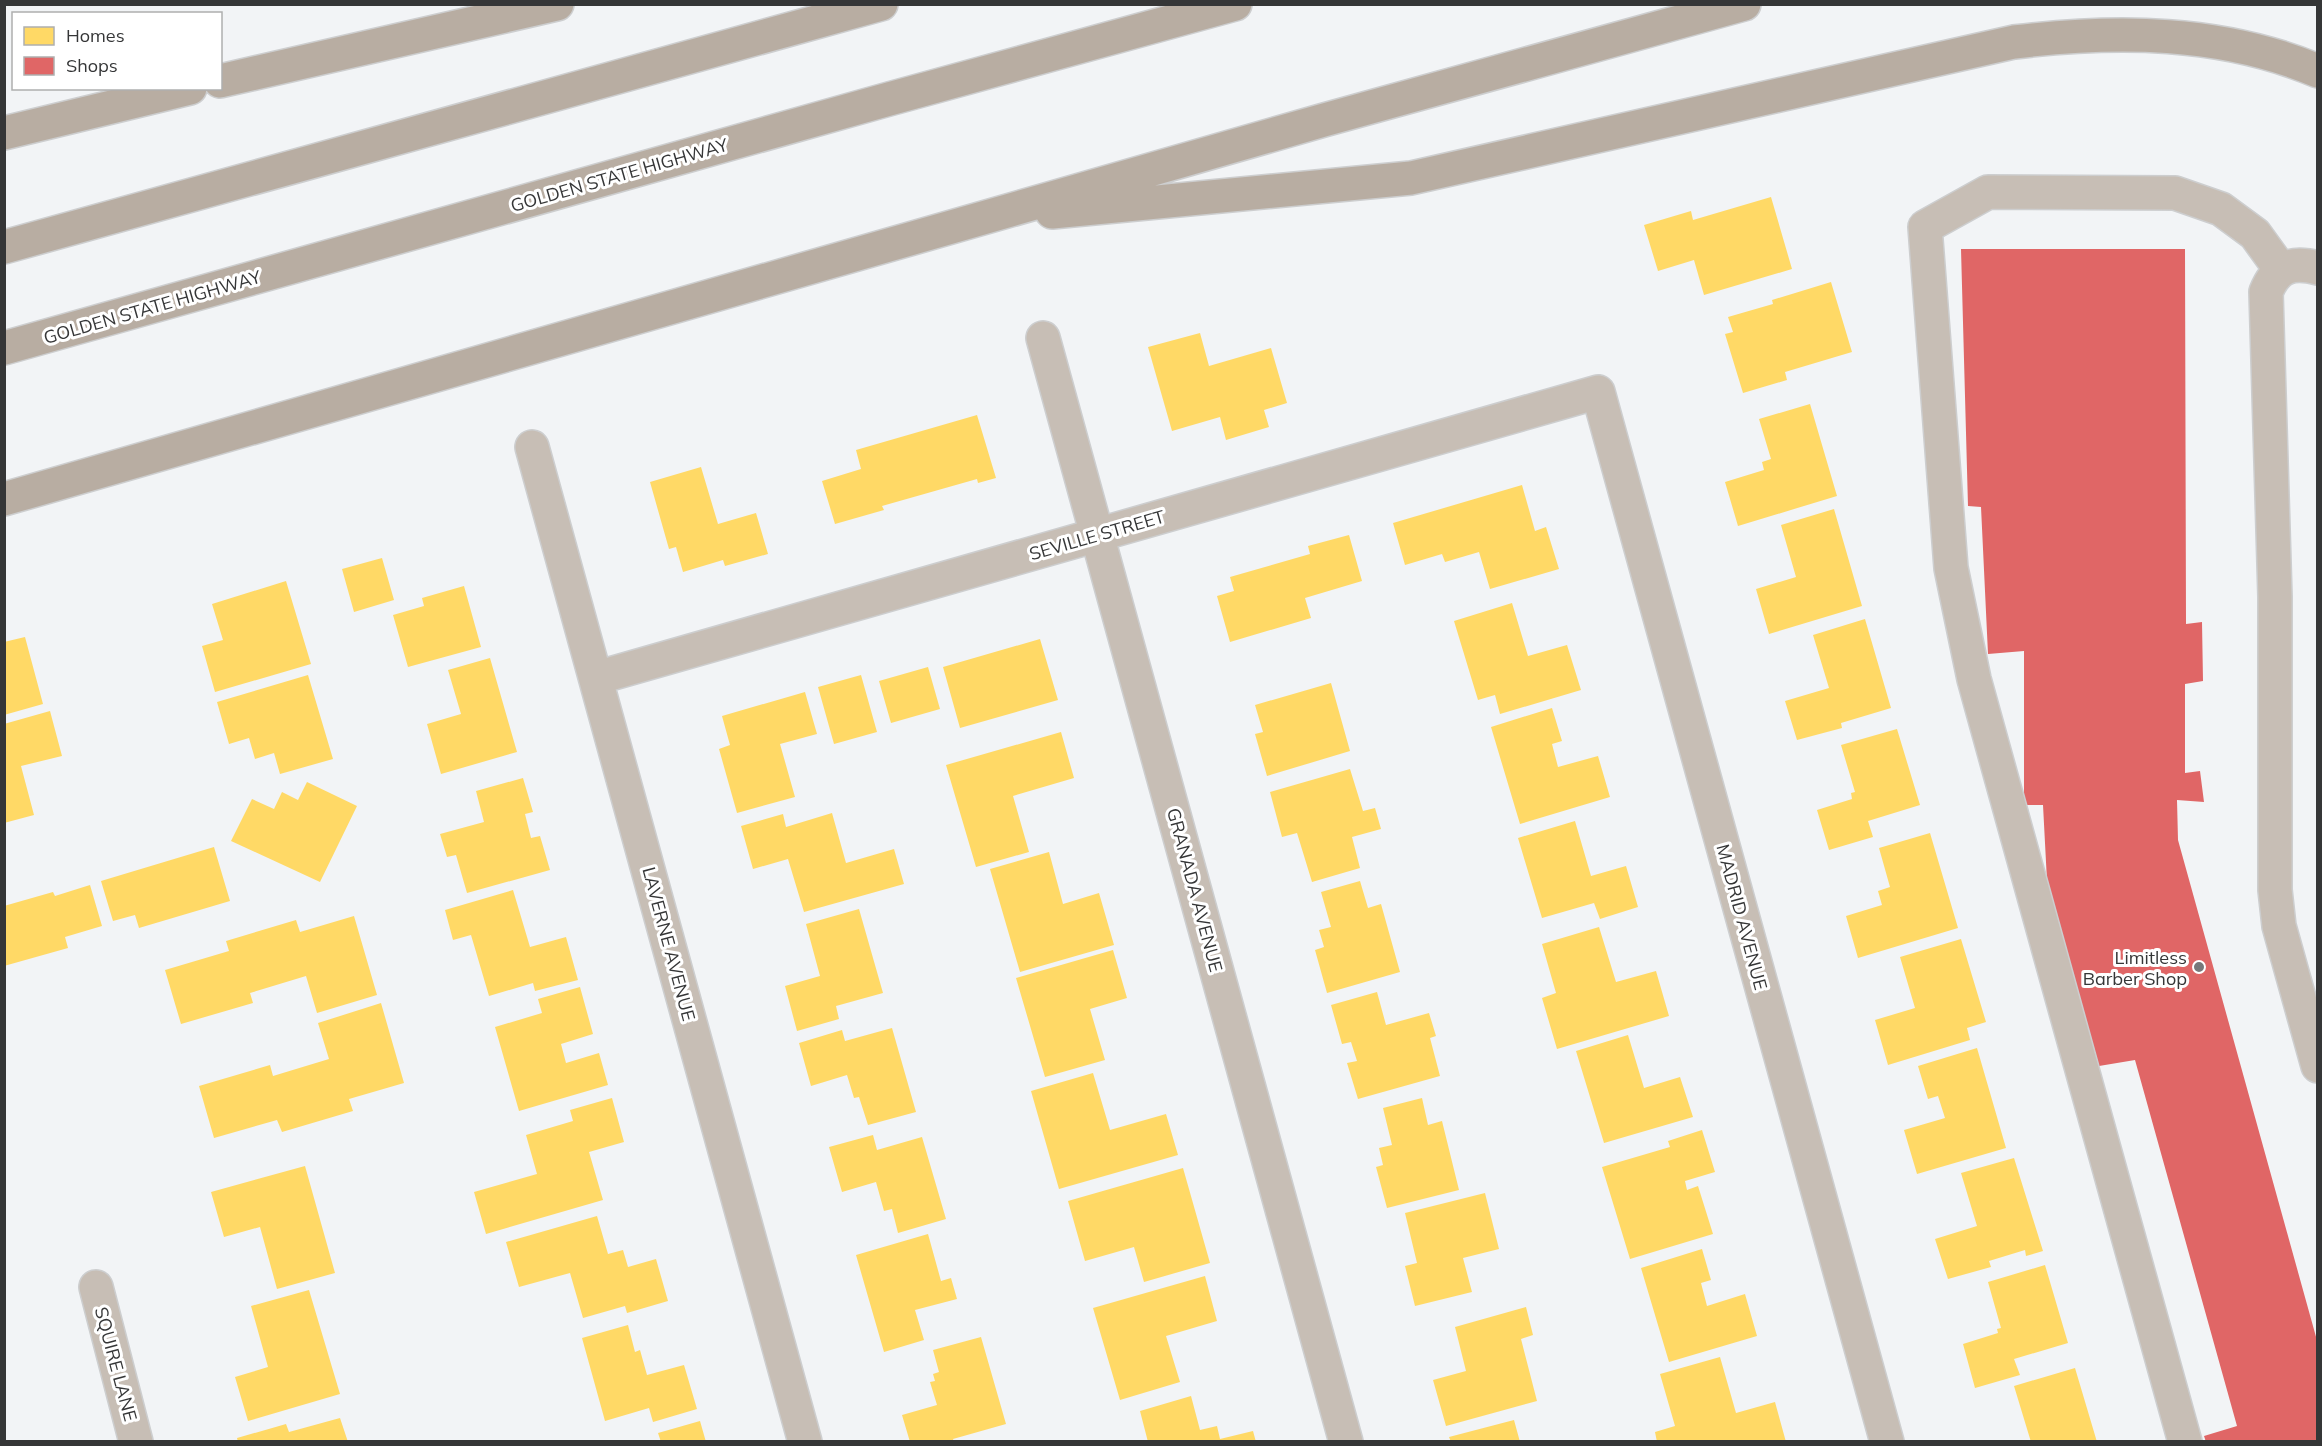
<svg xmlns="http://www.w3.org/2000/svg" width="2322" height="1446" viewBox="0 0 2322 1446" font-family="Mulish,sans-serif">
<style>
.homes{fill:#ffd966}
.shops{fill:#e06666}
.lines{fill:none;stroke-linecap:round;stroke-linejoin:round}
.minor-casing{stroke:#cdcecf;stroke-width:36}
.highway-casing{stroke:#cdcecf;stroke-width:36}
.minor{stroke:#c7beb5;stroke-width:33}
.highway{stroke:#b8ada2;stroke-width:33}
.poi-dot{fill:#77787a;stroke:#fff;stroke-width:2}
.labels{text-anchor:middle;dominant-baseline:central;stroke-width:6;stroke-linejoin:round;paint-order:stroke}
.street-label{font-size:18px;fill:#353637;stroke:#fff}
.poi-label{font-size:18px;fill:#353637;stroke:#fff;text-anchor:end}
</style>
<rect width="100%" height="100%" fill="#f2f4f6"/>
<path class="homes" d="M1771 197 1792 269 1704 295 1694 260 1658 271 1644 225 1691 211 1693 220Z
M1831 282 1852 352 1785 372 1787 380 1743 393 1725 334 1733 332 1728 317 1773 304 1772 300Z
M1200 333 1209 366 1271 348 1287 403 1264 410 1269 427 1226 440 1220 417 1172 431 1148 347Z
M1810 404 1837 496 1738 526 1725 482 1764 470 1762 462 1771 459 1759 419Z
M977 415 996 478 978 483 977 479 882 506 884 510 835 524 822 481 861 469 856 450Z
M701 467 718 524 756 513 768 554 725 566 723 560 683 572 676 547 669 549 650 482Z
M1522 485 1535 531 1546 527 1559 569 1490 589 1479 552 1445 562 1442 554 1405 565 1393 523Z
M1834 509 1862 606 1769 634 1756 589 1796 577 1781 525Z
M1349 535 1362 581 1305 598 1311 618 1230 642 1217 596 1234 591 1230 577 1310 554 1308 546Z
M382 558 394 600 354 612 342 569Z
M286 581 311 664 215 692 202 646 223 640 212 604Z
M464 586 481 647 408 667 393 615 424 606 422 598Z
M1512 603 1528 656 1567 645 1581 690 1500 714 1495 695 1478 700 1454 621Z
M1865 619 1891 708 1841 723 1842 728 1797 740 1785 701 1829 688 1813 635Z
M25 637 43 704 4 715V642Z
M1040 639 1058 700 960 728 943 667Z
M490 658 517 752 441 774 427 724 461 714 448 670Z
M928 667 940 709 891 723 879 681Z
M308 675 333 759 280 774 274 753 255 759 249 738 229 744 217 702Z
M861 675 877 732 834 744 818 687Z
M1331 683 1350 751 1267 776 1255 734 1263 732 1255 705Z
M805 692 817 734 780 744 795 797 737 813 719 749 730 745 722 716Z
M1552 708 1562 741 1552 744 1558 767 1598 756 1610 797 1520 824 1491 727Z
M50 711 62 756 21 766 34 815 4 823V724Z
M1897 729 1920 805 1868 821 1873 837 1829 850 1817 810 1852 799 1851 793 1855 792 1841 745Z
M1061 732 1074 778 1013 796 1029 852 976 867 946 765Z
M1350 769 1363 811 1375 808 1381 829 1352 837 1360 868 1312 882 1297 833 1282 837 1270 792Z
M523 778 533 812 525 814 531 838 540 836 550 870 467 893 456 855 447 857 440 834 484 822 476 791Z
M307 782 357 806 320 882 231 841 252 799 274 809 282 792 298 800Z
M832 813 846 863 894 849 904 884 804 912 788 859 753 869 741 826 783 814 786 827Z
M1575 821 1591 876 1626 866 1638 907 1600 919 1594 903 1542 918 1518 838Z
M1930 833 1958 928 1858 958 1846 916 1882 905 1878 891 1890 887 1879 848Z
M214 847 230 901 139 928 135 915 113 921 101 881Z
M1049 852 1063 904 1099 893 1114 945 1020 972 990 869Z
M1360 881 1368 908 1381 904 1400 972 1327 993 1315 950 1324 947 1319 930 1331 927 1321 892Z
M90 885 102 926 65 937 68 948 4 966V906L53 892 55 896Z
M513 890 530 947 566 937 578 980 535 991 533 983 489 996 471 935 453 940 445 910Z
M859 909 883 993 836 1006 839 1019 797 1031 785 986 820 976 806 924Z
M354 916 377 995 317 1013 306 976 250 993 253 1003 181 1024 165 970 229 951 226 941 296 920 300 932Z
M1599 927 1616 982 1656 971 1669 1016 1557 1049 1542 998 1556 993 1542 944Z
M1961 939 1986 1022 1967 1028 1970 1040 1888 1065 1875 1020 1915 1008 1900 957Z
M1113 950 1127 998 1090 1009 1105 1060 1045 1077 1016 978Z
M580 987 593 1034 561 1044 566 1063 599 1053 608 1085 519 1111 495 1027 542 1013 538 999Z
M1377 992 1386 1025 1429 1013 1436 1036 1430 1038 1440 1076 1358 1099 1347 1063 1357 1061 1351 1042 1342 1044 1331 1005Z
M381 1003 404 1083 349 1099 353 1111 282 1132 277 1120 214 1138 199 1086 270 1065 273 1076 329 1059 318 1023Z
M892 1028 916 1112 868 1125 859 1097 854 1098 847 1075 811 1086 799 1043 842 1030 845 1041Z
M1628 1035 1644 1088 1680 1077 1693 1117 1604 1143 1576 1051Z
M1977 1048 2006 1148 1917 1174 1904 1130 1945 1118 1938 1096 1928 1099 1918 1066Z
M1093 1073 1110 1130 1166 1114 1178 1155 1059 1189 1031 1091Z
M612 1098 624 1142 589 1152 603 1200 486 1234 474 1192 537 1174 526 1135 573 1121 570 1110Z
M1422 1098 1428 1125 1442 1121 1459 1190 1387 1208 1376 1167 1383 1165 1379 1148 1392 1145 1383 1108Z
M1702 1130 1715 1172 1685 1181 1687 1190 1698 1186 1713 1234 1630 1259 1602 1167 1670 1147 1668 1141Z
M873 1135 877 1150 922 1137 946 1219 898 1233 892 1209 884 1211 876 1182 842 1192 829 1147Z
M2014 1158 2043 1251 2026 1256 2025 1250 1989 1261 1991 1267 1948 1279 1935 1239 1977 1226 1961 1173Z
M305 1166 335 1273 277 1289 260 1227 224 1237 211 1192Z
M1183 1168 1210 1263 1144 1282 1134 1247 1085 1261 1068 1201Z
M1485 1193 1499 1249 1463 1258 1472 1292 1415 1306 1405 1266 1417 1263 1405 1213Z
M597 1216 608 1254 623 1250 628 1267 656 1259 668 1301 627 1313 625 1306 583 1318 570 1273 519 1287 506 1242Z
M928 1234 941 1281 951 1278 957 1299 915 1310 924 1340 884 1352 856 1255Z
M1702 1249 1711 1280 1701 1283 1707 1306 1745 1294 1757 1336 1669 1362 1641 1268Z
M2045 1265 2068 1343 2014 1359 2020 1375 1975 1388 1963 1344 1998 1333 1997 1329 2001 1328 1988 1282Z
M1205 1276 1217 1321 1166 1336 1180 1382 1120 1400 1093 1308Z
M309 1290 340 1394 248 1421 235 1377 268 1367 251 1306Z
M1526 1307 1533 1335 1521 1339 1537 1401 1446 1426 1433 1380 1466 1371 1455 1327Z
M628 1325 635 1352 640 1350 647 1375 684 1365 697 1409 653 1422 649 1408 605 1421 582 1338Z
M981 1337 1006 1424 953 1439 954 1442H910L902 1415 937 1405 930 1382 935 1381 933 1374 939 1372 933 1350Z
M1720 1357 1736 1413 1775 1402 1786 1442H1657L1655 1432 1675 1426 1660 1374Z
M2075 1368 2097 1442H2031L2014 1386Z
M1191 1396 1200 1430 1217 1426 1220 1439 1253 1431 1256 1442H1148L1140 1411Z
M340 1418 348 1442H238L237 1438 286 1424 289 1432Z
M1514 1420 1520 1442H1451L1449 1437Z
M700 1421 706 1442H661L658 1433Z"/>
<path class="shops" d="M1961 249H2185L2186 624 2202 622 2203 681 2185 684V773L2200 771 2204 802 2177 800 2178 840 2318 1344V1442H2206L2204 1436 2237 1426 2135 1060 2099 1066 2047 881 2043 805H2024V651L1988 654 1981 507 1968 506Z"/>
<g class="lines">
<defs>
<path id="minor" d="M2318 268C2291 261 2276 267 2266 292L2275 597V890L2279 926 2318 1066
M1043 338 1346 1442
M532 447 805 1442
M596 678 1598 392 1887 1442
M96 1287 136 1442
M2185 1442 1974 679 1951 568 1925 227 1988 192 2175 193 2221 209 2255 234 2281 270"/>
<path id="highway" d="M220 81 557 4
M4 133 190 88
M1052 212 1411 178 2014 42C2116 30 2221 30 2318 71
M4 247 881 4
M4 348 889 99 1235 4
M4 499 1324 120 1744 4"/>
</defs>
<use href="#minor" class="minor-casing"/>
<use href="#highway" class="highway-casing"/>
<use href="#minor" class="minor"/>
<use href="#highway" class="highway"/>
</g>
<circle class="poi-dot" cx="2199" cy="967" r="6"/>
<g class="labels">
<g class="street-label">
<text transform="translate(619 175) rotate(-16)">GOLDEN STATE HIGHWAY</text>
<text transform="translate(152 307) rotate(-16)">GOLDEN STATE HIGHWAY</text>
<text transform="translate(1097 535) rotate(-16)">SEVILLE STREET</text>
<text transform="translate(1195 890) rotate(75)">GRANADA AVENUE</text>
<text transform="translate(1742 917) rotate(75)">MADRID AVENUE</text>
<text transform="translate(669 944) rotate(75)">LAVERNE AVENUE</text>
<text transform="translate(116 1364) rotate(75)">SQUIRE LANE</text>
</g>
<g class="poi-label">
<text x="2187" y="957">Limitless<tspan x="2187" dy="21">Barber Shop</tspan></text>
</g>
</g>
<rect width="2322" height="1446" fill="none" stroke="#353637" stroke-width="12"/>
<rect x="12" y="12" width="210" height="78" fill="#ffffff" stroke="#aeafaf" stroke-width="1.5"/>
<rect x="24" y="27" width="30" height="18" fill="#ffd966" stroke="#aeafaf" stroke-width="1.5"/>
<text x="66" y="42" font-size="18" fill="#353637">Homes</text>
<rect x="24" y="57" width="30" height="18" fill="#e06666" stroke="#aeafaf" stroke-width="1.5"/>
<text x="66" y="72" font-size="18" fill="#353637">Shops</text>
</svg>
